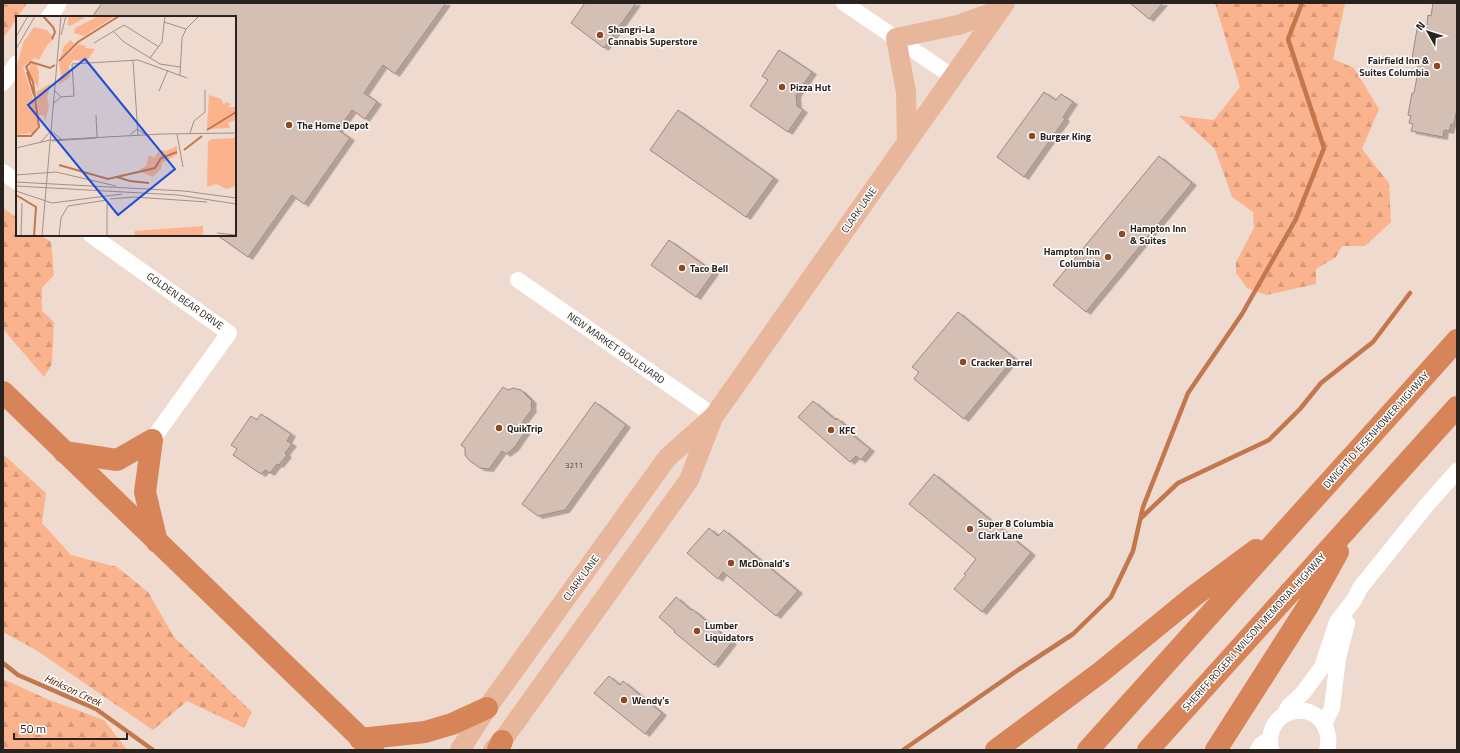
<svg xmlns="http://www.w3.org/2000/svg" width="1460" height="753" viewBox="0 0 1460 753" font-family="'Titillium Web',sans-serif">
<style>
.forest{fill:url(#forest-firs)}
.lines{fill:none;stroke-linecap:round;stroke-linejoin:round}
.stream{stroke:#c3774d;stroke-width:4.5}
.building{fill:#d4bfb4;stroke:#9c887e;filter:url(#shadow)}
.minor{stroke:#fff;stroke-width:16}
.major{stroke:#e7b69b;stroke-width:20}
.highway{stroke:#d78558;stroke-width:22}
.poi-dot{fill:#8e4920;stroke:#fff;stroke-width:1.5}
.labels{text-anchor:middle;dominant-baseline:central;stroke-width:3;stroke-linejoin:round;paint-order:stroke}
.number-label{font-size:8px;fill:#544944}
.poi-label{font-size:10px;font-weight:bold;fill:#2a221e;stroke:#fff;text-anchor:start}
.street-label{font-size:10px;fill:#2a221e;stroke:#fff}
.water-label{font-size:11px;font-style:italic;fill:#542201;stroke:#fff}
.inset-river{fill:none;stroke:#c3774d;stroke-width:2}
.inset-road{fill:none;stroke:#a09088;stroke-width:1}
.view{fill:#1d4ed8;fill-opacity:0.15;stroke:#1d4ed8;stroke-width:2}
.inset-edge{fill:none;stroke:#2a221e;stroke-width:2}
</style>
<defs>
<pattern id="forest-firs" width="22" height="20" patternUnits="userSpaceOnUse"><rect width="22" height="20" fill="#fbb38d"/><path d="M5 1l3.5 6h-7zM16 11l3.5 6h-7z" fill="#d79a79"/></pattern>
<filter id="shadow"><feDropShadow dx="4.5" dy="2.5" stdDeviation="0" flood-color="#0004"/></filter>
</defs>
<rect width="100%" height="100%" fill="#efdacf"/>
<path class="forest" d="M3 3H27L3 39Z
M1215 3H1345L1333 59 1354 68 1379 109 1362 149 1389 183 1391 222 1365 246H1342L1336 257 1316 269V284L1266 295 1247 288 1236 273V262L1254 228 1253 212 1232 197 1215 149 1179 116 1214 120 1240 87Z
M3 208 17 218V235H41L51 242 54 275 42 288V311L54 322 52 364 44 377 3 329Z
M3 454 46 493 42 523 71 555 117 567 148 592 174 637 252 712 244 728 187 701 153 730 36 650 3 632Z
M3 679 47 699 104 720 127 750H3Z"/>
<g class="lines">
<path class="stream" d="M1141 518 1178 483 1269 440 1300 409 1321 383 1373 342 1410 293
M3 663 18 675 96 709 153 750
M903 750 1018 670 1073 634 1111 597 1133 551 1143 507 1188 393 1242 314 1296 219 1324 148 1288 39 1302 3"/>
</g>
<path class="building" d="M102 3H446L395 74 383 65 364 93 377 102 365 119 352 110 338 130 350 138 304 204 292 195 248 257 217 235H235V17H92Z
M585 3H636L604 48 571 23Z
M1130 3H1163L1149 19Z
M1433 3H1457V108L1454 124H1451L1449 131 1444 130 1443 137 1411 131 1413 124 1409 123 1411 116 1408 115 1412 93H1414L1418 72 1417 71 1419 61 1412 59 1418 23 1427 25 1428 15 1431 16Z
M779 50 812 72 796 95 797 106 803 110 788 132 750 106 768 80 762 76Z
M1044 92 1056 100 1061 94 1073 102 1063 117 1065 119 1024 177 997 157Z
M678 110 774 178 746 217 650 150Z
M1159 156 1192 183 1086 312 1053 285Z
M669 240 714 272 696 297 651 265Z
M958 312 1014 358 964 419 914 379 919 372 912 367Z
M503 387 508 390 513 388 521 390 532 401 531 406 532 409 522 423 526 425 525 432 514 448 506 454 502 451 489 469 480 468 470 461 465 455V448L461 445Z
M813 401 836 420 837 418 849 429V432L870 449 861 460 856 456 850 462 798 417Z
M595 402 626 425 565 510 538 516 522 504Z
M261 414 291 434 287 441 292 444 285 453 287 455 279 465 277 464 270 473 265 470 261 474 233 455 237 449 231 445 251 416 257 420Z
M934 474 1031 553 982 612 954 589 966 575 964 574 976 559 909 504Z
M709 528 718 536 724 530 798 591 776 616 723 572 718 579 687 553Z
M676 597 691 610 692 609 732 642 714 665 674 632 675 631 659 617Z
M609 676 620 685 623 681 662 713 645 734 594 693Z"/>
<g class="lines">
<path class="minor" d="M844 3 953 77
M49 17 59 3
M3 83 17 63
M3 172 17 182
M91 235 229 333 152 440
M518 280 714 416
M1284 715 1289 706 1303 693 1322 667 1337 622 1354 600 1360 588 1426 506 1457 471
M1324 724 1332 708 1338 658 1347 623
M1258 750 1261 745 1269 739
M1271 750C1262 708 1317 696 1327 732 1329 738 1329 744 1327 750"/>
<path class="major" d="M907 142 906 92 896 38 958 25 1000 10
M460 750 487 708 667 458 714 416 1005 3
M493 750 502 741 689 480 712 420"/>
<path class="highway" d="M3 392 373 750
M152 440 145 492 157 542
M64 452 117 460 152 440
M360 739 425 732 452 724 487 708
M498 750 502 741
M996 750 1101 672 1194 596 1256 550
M1088 750 1457 340
M1148 750 1457 407
M1216 750 1308 606 1338 552"/>
</g>
<g class="poi-dot">
<circle cx="600" cy="35" r="4"/>
<circle cx="1437" cy="66" r="4"/>
<circle cx="782" cy="87" r="4"/>
<circle cx="289" cy="125" r="4"/>
<circle cx="1032" cy="136" r="4"/>
<circle cx="1122" cy="234" r="4"/>
<circle cx="1108" cy="257" r="4"/>
<circle cx="682" cy="268" r="4"/>
<circle cx="963" cy="362" r="4"/>
<circle cx="499" cy="428" r="4"/>
<circle cx="831" cy="430" r="4"/>
<circle cx="970" cy="529" r="4"/>
<circle cx="731" cy="563" r="4"/>
<circle cx="697" cy="631" r="4"/>
<circle cx="624" cy="700" r="4"/>
</g>
<g class="labels">
<g class="number-label">
<text x="574" y="465">3211</text>
</g>
<g class="poi-label">
<text x="608" y="29">Shangri-La<tspan x="608" dy="12">Cannabis Superstore</tspan></text>
<text x="1429" y="60" text-anchor="end">Fairfield Inn &amp;<tspan x="1429" dy="12">Suites Columbia</tspan></text>
<text x="790" y="87">Pizza Hut</text>
<text x="297" y="125">The Home Depot</text>
<text x="1040" y="136">Burger King</text>
<text x="1130" y="228">Hampton Inn<tspan x="1130" dy="12">&amp; Suites</tspan></text>
<text x="1100" y="251" text-anchor="end">Hampton Inn<tspan x="1100" dy="12">Columbia</tspan></text>
<text x="690" y="268">Taco Bell</text>
<text x="971" y="362">Cracker Barrel</text>
<text x="507" y="428">QuikTrip</text>
<text x="839" y="430">KFC</text>
<text x="978" y="523">Super 8 Columbia<tspan x="978" dy="12">Clark Lane</tspan></text>
<text x="739" y="563">McDonald's</text>
<text x="705" y="625">Lumber<tspan x="705" dy="12">Liquidators</tspan></text>
<text x="632" y="700">Wendy's</text>
</g>
<g class="street-label">
<text transform="translate(859 210) rotate(-55)">CLARK LANE</text>
<text transform="translate(185 301) rotate(35)">GOLDEN BEAR DRIVE</text>
<text transform="translate(616 348) rotate(35)">NEW MARKET BOULEVARD</text>
<text transform="translate(1376 430) rotate(-48)">DWIGHT D. EISENHOWER HIGHWAY</text>
<text transform="translate(581 578) rotate(-54)">CLARK LANE</text>
<text transform="translate(1254 632) rotate(-48)">SHERIFF ROGER I. WILSON MEMORIAL HIGHWAY</text>
</g>
<g class="water-label">
<text transform="translate(73 690) rotate(25)">Hinkson Creek</text>
</g>
</g>
<g transform="translate(16 16)">
<rect width="220" height="220" fill="#efdacf"/>
<path d="M53 0H71L54 10 51 9ZM83 0H99L68 20 58 17 59 12ZM18 11 31 14 38 23 31 29 23 44 18 42 7 51 21 94 22 109 17 117 0 119V53L7 27ZM55 24 58 28 44 42 48 30ZM63 28 70 30 69 32 79 33 71 45 57 44 53 50 54 61 43 69 45 58 43 47ZM16 47 20 48 23 56 22 72 12 54ZM35 67 31 82 33 90 29 106 28 100 23 99 20 76ZM193 79 205 83 208 89 210 86 215 88 212 91H220V104L212 107 214 112 191 113ZM220 122V170L211 173 200 168 191 171 192 126 196 123ZM161 130V139L146 147 145 153 137 161 124 156V153L130 150 133 139 138 142 144 134 150 135ZM187 210V220H118L119 215Z" fill="#fbb38d"/>
<path class="inset-river" d="M27 0 37 11 39 16 36 23M43 45 62 26 103 0M11 56 18 79M191 114 220 96M0 120H15L23 111 17 66 10 51 15 46 34 52 39 49M168 134 186 120M43 149 92 163 139 152 145 142 161 136M101 161 114 165 133 167M0 179 20 191 18 220"/>
<path class="inset-road" d="M148 6 170 13M97 15 108 26 144 48 164 51M45 19 50 0M0 21 12 0M78 27 108 9 143 31M0 33 19 0M134 42 146 26 149 0M117 44 122 119M164 59 166 22 170 13 183 0M143 75 152 54M45 81 58 80 56 48 122 44 171 62M38 87 45 81 39 75M80 99 81 121M35 115 45 123M174 117 178 105 189 96V74M161 118 167 151M114 119 121 113 130 119M35 124 146 118 220 117M36 125 80 122M24 127 35 115M0 132 34 124M0 159 40 156 100 170M0 166 168 175 220 182M0 170 162 179 220 188M0 175 36 187 106 178M94 183 118 181 191 186M201 217 220 219M5 220 6 187M26 220 45 0M43 220 45 202 52 190 91 184M91 220V188"/>
<path class="view" d="M69 43 159 153 102 199 12 89Z"/>
<rect width="220" height="220" class="inset-edge"/>
</g>
<rect width="1460" height="753" fill="none" stroke="#2a221e" stroke-width="8"/>
<g transform="translate(1428 32) rotate(309)" stroke="#ffffff" stroke-width="3" paint-order="stroke">
<path d="M0-3L7 15L0 10L-7 15Z" fill="#2a221e"/>
<text y="-6" font-size="11" font-weight="bold" text-anchor="middle" fill="#2a221e">N</text>
</g>
<path d="M14 733v6h113v-6" fill="none" stroke="#2a221e" stroke-width="2"/>
<text x="20" y="733" font-size="12" fill="#2a221e" stroke="#ffffff" stroke-width="3" paint-order="stroke">50 m</text>
</svg>
